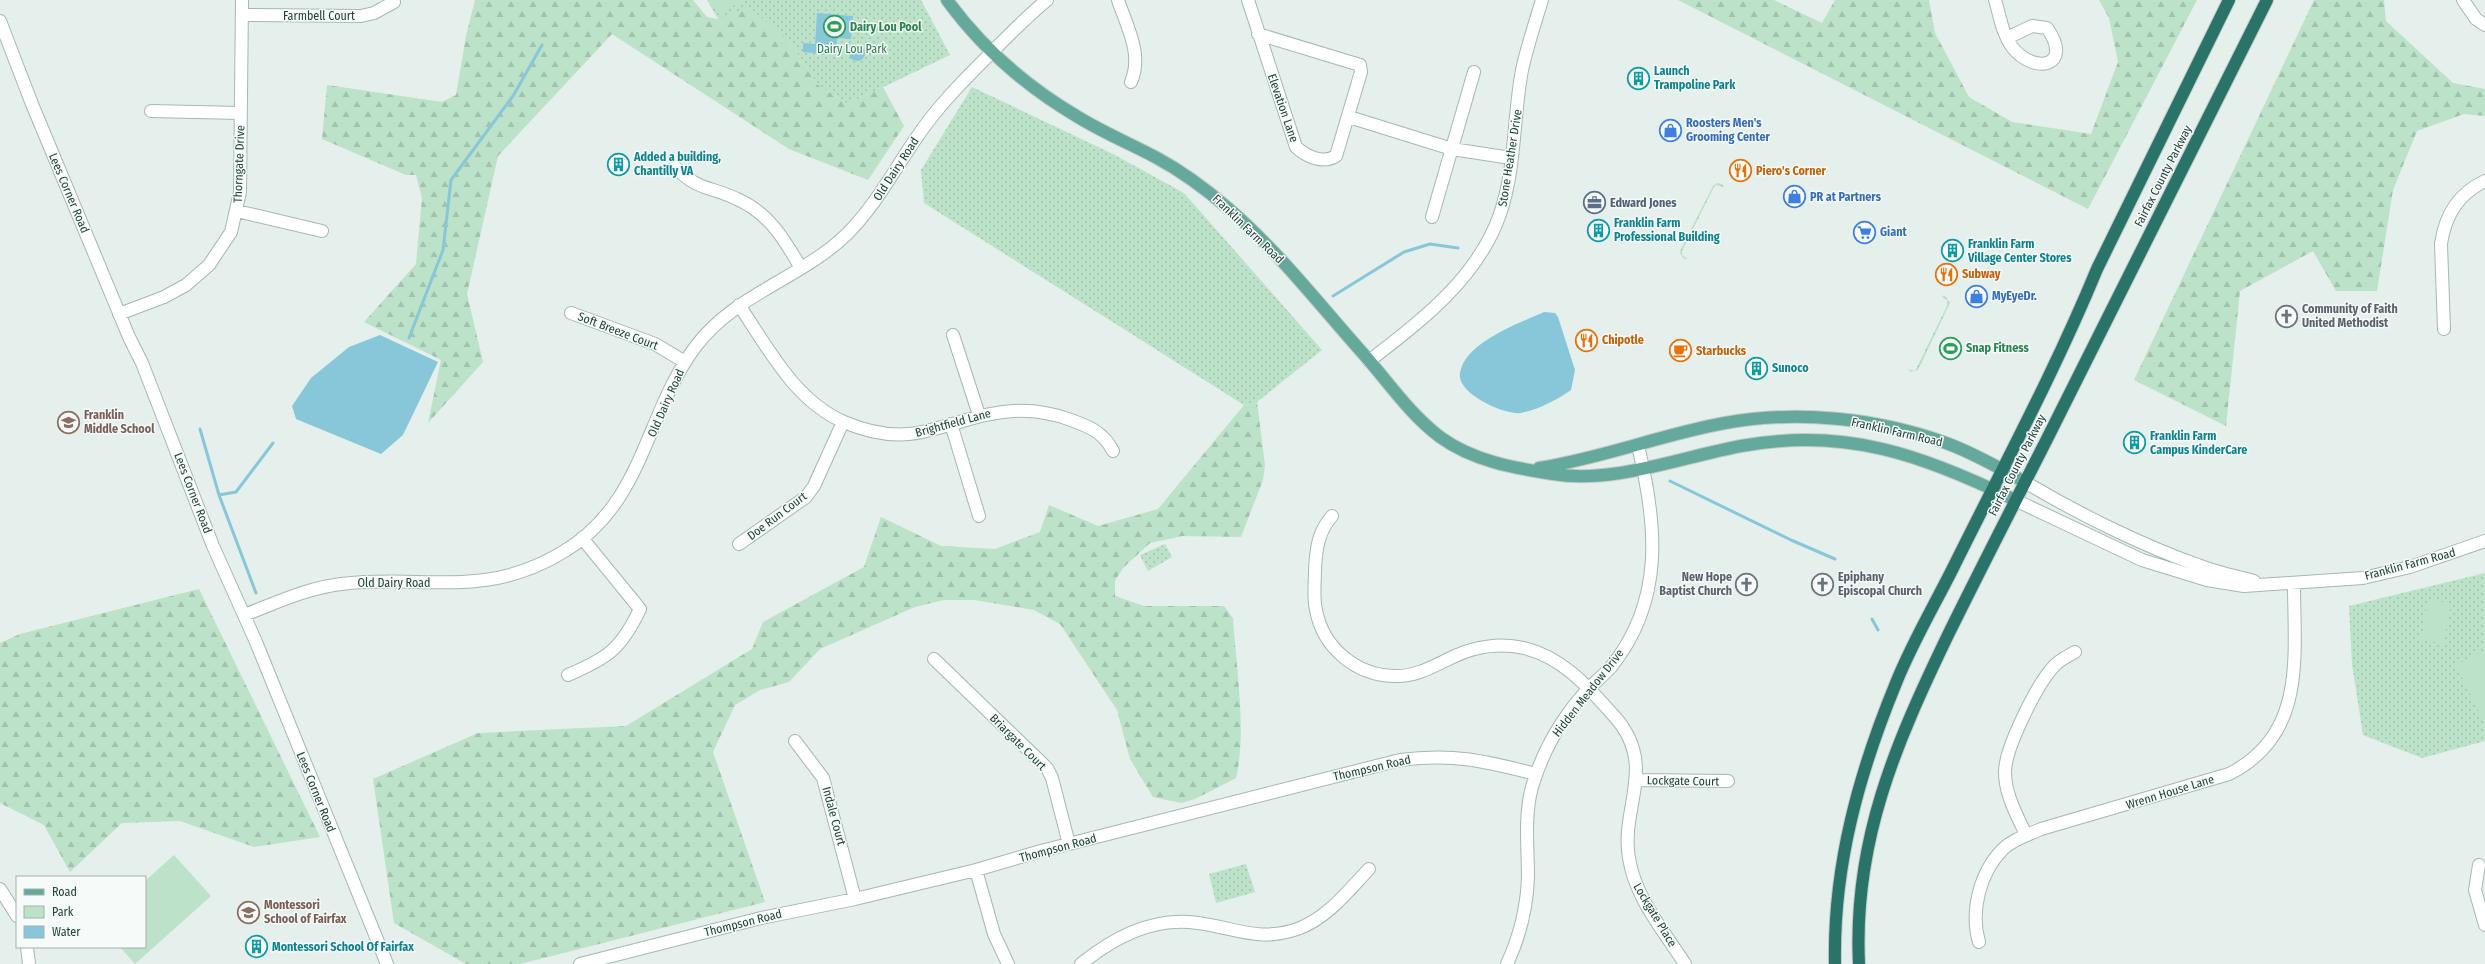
<svg xmlns="http://www.w3.org/2000/svg" width="2485" height="964" viewBox="0 0 2485 964" font-family="'Fira Sans Condensed',sans-serif">
<style>
.green{fill:url(#green-dots)}
.forest{fill:url(#forest-firs)}
.pitch{fill:#bce2c9}
.water{fill:#88c7d9}
.lines{fill:none;stroke-linecap:round;stroke-linejoin:round}
.stream{stroke:#88c7d9;stroke-width:3}
.minor-casing{stroke:#a6b8b3;stroke-width:14}
.major-casing{stroke:#c1cac9;stroke-width:14}
.highway-casing{stroke:#c1cac9;stroke-width:14}
.minor{stroke:#fff;stroke-width:12}
.major{stroke:#65a99c;stroke-width:12}
.highway{stroke:#2a7369;stroke-width:12}
.labels{text-anchor:middle;dominant-baseline:central;stroke-width:3;stroke-linejoin:round;paint-order:stroke}
.street-label{font-size:12px;fill:#21433d;stroke:#f6fbf9}
.leisure-label{font-size:12px;font-weight:bold;fill:#27864d;stroke:#f6fbf9;text-anchor:start}
.park-label{font-size:12px;fill:#277f4f;stroke:#f6fbf9}
.culture-label{font-size:12px;font-weight:bold;fill:#0d838f;stroke:#f6fbf9;text-anchor:start}
.shop-label{font-size:12px;font-weight:bold;fill:#366cbe;stroke:#f6fbf9;text-anchor:start}
.food-label{font-size:12px;font-weight:bold;fill:#c56008;stroke:#f6fbf9;text-anchor:start}
.service-label{font-size:12px;font-weight:bold;fill:#4e5e75;stroke:#f6fbf9;text-anchor:start}
.worship-label{font-size:12px;font-weight:bold;fill:#5b616d;stroke:#f6fbf9;text-anchor:start}
.education-label{font-size:12px;font-weight:bold;fill:#785e54;stroke:#f6fbf9;text-anchor:start}
</style>
<defs>
<pattern id="green-dots" width="8" height="8" patternUnits="userSpaceOnUse"><rect width="8" height="8" fill="#bce2c9"/><path d="M2 2h.1M6 6h.1" fill="none" stroke="#a1c3ae" stroke-width="1.8" stroke-linecap="round"/></pattern>
<pattern id="forest-firs" width="22" height="20" patternUnits="userSpaceOnUse"><rect width="22" height="20" fill="#bce2c9"/><path d="M5 1l3.5 6h-7zM16 11l3.5 6h-7z" fill="#a1c3ae"/></pattern>
</defs>
<rect width="100%" height="100%" fill="#e5efeb"/>
<path class="green" d="M707 0H921L950 55 848 104 818 85 788 40 718 19Z
M972 87 1113 154 1184 193 1322 350 1257 402 1244 405 924 203 921 170Z
M1717 183 1722 184 1724 187 1715 185 1682 251V255L1688 259H1684L1680 253 1681 249 1713 186Z
M1944 295 1950 303 1918 370 1911 372 1907 369 1915 371 1947 306V300L1942 297Z
M1165 544 1172 557 1148 571 1140 555Z
M2485 573V741L2422 758 2363 735 2352 664 2349 606Z
M1246 864 1255 892 1216 903 1209 874Z"/>
<path class="forest" d="M475 0H693L707 17 718 19 749 7 788 40 818 85 848 104 883 87 904 126 868 180 789 149 612 34 498 156 467 294 483 362 428 423 441 360 364 322 416 264 422 198 416 175H406L322 139 327 85 442 102 456 95 466 36Z
M1678 0H1774L1822 23 1835 0H1929L1935 33 1969 97 2012 122 2091 134 2118 62 2109 18 2099 0H2197L2088 209Z
M2314 0H2384L2386 21 2453 83 2485 89V116L2464 114 2417 131 2393 190 2377 291H2336L2313 251 2240 291 2226 426 2134 380Z
M1257 402 1265 465 1263 480 1241 537 1182 536 1150 543 1123 568 1115 581V596L1144 606H1224L1233 618C1236 667 1247 731 1236 778L1195 799 1181 803 1153 797 1130 759 1117 710 1060 624 1034 610 975 600H944L915 607 820 649 789 682 760 690 735 705 713 752 765 902 520 964H466L394 923 373 779 478 733 626 726 752 649 763 622 864 567 881 517 941 546 995 549 1040 532 1049 505 1098 526 1158 509 1244 405Z
M199 589 320 837 254 847 180 821 122 823 70 872 44 825 0 803V643L20 634Z"/>
<path class="pitch" d="M711 0H743V1L718 14Z
M2428 599 2451 604 2443 644 2421 639Z
M2485 650V716L2482 718 2456 665Z
M174 855 211 896 135 964 120 947H145V881Z"/>
<path class="water" d="M817 13 853 16 851 39 837 38 836 55 803 52V43L815 44Z
M849 53a8 8 0 1 1 16 0a8 8 0 1 1-16 0Z
M1544 312 1555 313 1558 317 1575 370 1571 390C1557 400 1537 410 1521 413 1504 415 1456 393 1460 373 1465 342 1520 323 1544 312Z
M380 335 438 362 403 435 381 454 296 419 292 406 311 378 349 347Z"/>
<g class="lines">
<path class="stream" d="M1333 296 1404 252 1430 244 1458 248
M409 338 443 250 451 180 513 96 542 45
M200 429 219 495
M1670 481 1791 540 1835 559
M256 593 219 495 236 492 273 443
M1872 619 1878 630"/>
<defs>
<path id="minor" d="M1118 0C1127 27 1143 54 1131 82
M1248 0 1296 147C1307 157 1323 164 1336 156L1361 72 1360 65 1258 34
M1995 0C2000 16 2002 33 2012 47 2035 76 2074 66 2047 28L2032 26 2007 38
M2463 0 2476 19 2485 25
M242 15 361 16 374 13 394 2
M0 21 32 104 129 337 142 363 213 546 256 642 387 964
M151 111 240 113
M1349 117 1452 149 1511 158
M675 167C698 191 710 186 737 199 769 213 784 239 801 268
M237 211 322 231
M1432 217 1474 72
M739 305C768 348 795 401 844 422 865 431 887 436 909 434 925 433 941 427 956 423 997 410 1030 405 1071 420 1090 427 1103 432 1113 451
M571 313 655 344 685 362
M119 314 164 297 186 285 209 265 231 232 240 192 242 0
M2444 329 2441 244C2445 215 2459 193 2485 181
M953 335 979 415
M1369 361C1421 321 1478 278 1500 214 1516 168 1513 117 1522 70 1527 47 1535 23 1542 0
M951 424 979 516
M2025 482C2075 512 2143 546 2198 565 2216 572 2235 576 2254 581
M2015 500 2142 560 2207 580 2244 586 2363 578 2410 567 2485 541
M1332 516C1318 532 1316 549 1315 570 1315 583 1313 597 1316 610 1323 648 1356 675 1394 676 1417 677 1435 665 1455 656 1476 646 1501 643 1524 648 1563 657 1589 688 1615 717 1658 766 1620 808 1629 858 1635 898 1664 931 1685 964
M739 544 806 497 814 486 843 422
M244 615C276 603 307 588 341 584 424 574 484 600 563 552 645 503 644 415 696 346 735 294 802 278 847 234 876 205 894 170 917 137 937 107 963 81 988 56 1007 37 1026 17 1047 0
M934 659 1047 768 1052 778 1069 844
M568 675C608 658 621 649 640 609L582 538
M795 741 823 778 855 899
M1637 780 1728 781
M2026 835C2017 815 2005 795 2005 772 2005 748 2038 682 2055 665 2061 659 2068 656 2075 652
M2479 865 2475 890 2485 925
M976 870 994 934 1008 964
M0 889 17 916
M1979 942C1970 911 1980 872 2003 849 2013 839 2028 835 2041 829L2229 774C2307 735 2294 656 2294 583
M27 947 29 964
M580 964 761 918 855 899 976 870 1041 851 1400 760C1453 753 1485 761 1536 774
M1081 964C1114 937 1154 916 1198 923 1236 928 1260 943 1300 928 1328 917 1348 891 1369 869
M1507 964C1520 936 1527 907 1528 877 1528 847 1524 816 1532 787 1543 750 1563 716 1589 688 1596 681 1604 675 1611 667 1665 600 1657 524 1638 446"/>
<path id="major" d="M947 0C982 48 1027 87 1078 117 1104 133 1131 144 1157 158 1183 172 1207 190 1229 209 1281 254 1322 308 1367 358 1391 386 1411 415 1440 437 1473 461 1514 468 1553 474 1614 484 1681 457 1741 446 1845 427 1923 455 2015 500
M1539 468C1603 458 1663 434 1725 423 1797 410 1877 418 1946 443 1974 453 1999 468 2025 482"/>
<path id="highway" d="M1835 964C1833 866 1859 773 1896 683 1912 643 1934 606 1953 568 2002 469 2055 371 2097 269L2229 0
M1859 964C1853 841 1896 743 1948 635 1980 570 2013 506 2046 441 2119 294 2193 147 2267 0"/>
</defs>
<use href="#minor" class="minor-casing"/>
<use href="#major" class="major-casing"/>
<use href="#highway" class="highway-casing"/>
<use href="#minor" class="minor"/>
<use href="#major" class="major"/>
<use href="#highway" class="highway"/>
</g>
<defs>
<symbol id="stadium-ring" viewBox="-11 -11 22 22"><circle r="9.5" fill="#f6fbf9" stroke="#2e9e5b" stroke-width="1.5"/><path d="M0-5a6.5 5 0 1 0 0 10a6.5 5 0 1 0 0-10ZM-3.5-1.8h7v3.6h-7Z" fill="#2e9e5b"/></symbol>
<symbol id="building-ring" viewBox="-11 -11 22 22"><circle r="9.5" fill="#f6fbf9" stroke="#0f9aa8" stroke-width="1.5"/><path d="M-4-6H4V6H1V3H-1V6H-4ZM-2.5-4.3h1.7v1.8h-1.7ZM.8-4.3h1.7v1.8H.8ZM-2.5-1h1.7V.8h-1.7ZM.8-1h1.7V.8H.8Z" fill="#0f9aa8"/></symbol>
<symbol id="shop-ring" viewBox="-11 -11 22 22"><circle r="9.5" fill="#f6fbf9" stroke="#3f7fe0" stroke-width="1.5"/><path d="M-5-2.5h2.3a2.7 3.5 0 0 1 5.4 0H5L5.5 6h-11ZM-1.5-2.5h3a1.5 2.3 0 0 0-3 0Z" fill="#3f7fe0"/></symbol>
<symbol id="restaurant-ring" viewBox="-11 -11 22 22"><circle r="9.5" fill="#f6fbf9" stroke="#e8710a" stroke-width="1.5"/><path d="M-5-6h1v4h1v-4h1v4h1v-4h1v5L-1.5 .5V6h-2V.5L-5-1ZM5-6V6H3V1.5H1.5Q1.5-4 5-6Z" fill="#e8710a"/></symbol>
<symbol id="office-ring" viewBox="-11 -11 22 22"><circle r="9.5" fill="#f6fbf9" stroke="#5c6f8a" stroke-width="1.5"/><path d="M-6-3h4V-5.5h4V-3h4V5H-6ZM-1-4.5V-3h2v-1.5ZM-6 0V1H6V0Z" fill="#5c6f8a"/></symbol>
<symbol id="supermarket-ring" viewBox="-11 -11 22 22"><circle r="9.5" fill="#f6fbf9" stroke="#3f7fe0" stroke-width="1.5"/><path d="M-6-5.5h2.5l.6 2H6L4.5 2H-2.5L-4.4-4H-6ZM-1.5 3.2a1.3 1.3 0 1 0 .1 0ZM3 3.2a1.3 1.3 0 1 0 .1 0Z" fill="#3f7fe0"/></symbol>
<symbol id="church-ring" viewBox="-11 -11 22 22"><circle r="9.5" fill="#f6fbf9" stroke="#6b7280" stroke-width="1.5"/><path d="M-1.2-6h2.4v3.5h3.3v2.4h-3.3V6h-2.4V-.1h-3.3v-2.4h3.3Z" fill="#6b7280"/></symbol>
<symbol id="cafe-ring" viewBox="-11 -11 22 22"><circle r="9.5" fill="#f6fbf9" stroke="#e8710a" stroke-width="1.5"/><path d="M-5.5-4.5H6V0H3Q3 3.5 0 3.5H-2.5Q-5.5 3.5-5.5 0ZM3-3.2v2h1.7v-2ZM-6 4.5H4V6H-6Z" fill="#e8710a"/></symbol>
<symbol id="school-ring" viewBox="-11 -11 22 22"><circle r="9.5" fill="#f6fbf9" stroke="#8d6e63" stroke-width="1.5"/><path d="M0-5L7-2L0 1L-7-2ZM-4 1L0 2.5L4 1V4Q0 6-4 4Z" fill="#8d6e63"/></symbol>
</defs>
<g fill-rule="evenodd">
<use href="#stadium-ring" x="822" y="14" width="25" height="25"/>
<use href="#building-ring" x="1626" y="66" width="25" height="25"/>
<use href="#shop-ring" x="1658" y="118" width="25" height="25"/>
<use href="#building-ring" x="606" y="152" width="25" height="25"/>
<use href="#restaurant-ring" x="1728" y="158" width="25" height="25"/>
<use href="#shop-ring" x="1782" y="184" width="25" height="25"/>
<use href="#office-ring" x="1582" y="190" width="25" height="25"/>
<use href="#building-ring" x="1586" y="218" width="25" height="25"/>
<use href="#supermarket-ring" x="1852" y="220" width="25" height="25"/>
<use href="#building-ring" x="1940" y="238" width="25" height="25"/>
<use href="#restaurant-ring" x="1934" y="262" width="25" height="25"/>
<use href="#shop-ring" x="1964" y="284" width="25" height="25"/>
<use href="#church-ring" x="2274" y="304" width="25" height="25"/>
<use href="#restaurant-ring" x="1574" y="328" width="25" height="25"/>
<use href="#stadium-ring" x="1938" y="336" width="25" height="25"/>
<use href="#cafe-ring" x="1668" y="338" width="25" height="25"/>
<use href="#building-ring" x="1744" y="356" width="25" height="25"/>
<use href="#school-ring" x="56" y="410" width="25" height="25"/>
<use href="#building-ring" x="2122" y="430" width="25" height="25"/>
<use href="#church-ring" x="1734" y="572" width="25" height="25"/>
<use href="#church-ring" x="1810" y="572" width="25" height="25"/>
<use href="#school-ring" x="236" y="900" width="25" height="25"/>
<use href="#building-ring" x="244" y="934" width="25" height="25"/>
</g>
<g class="labels">
<g class="street-label">
<text x="319" y="16">Farmbell Court</text>
<text transform="translate(1283 108) rotate(71)">Elevation Lane</text>
<text transform="translate(1510 158) rotate(-81)">Stone Heather Drive</text>
<text transform="translate(239 164) rotate(-88)">Thorngate Drive</text>
<text transform="translate(896 169) rotate(-57)">Old Dairy Road</text>
<text transform="translate(2163 176) rotate(-63)">Fairfax County Parkway</text>
<text transform="translate(69 193) rotate(67)">Lees Corner Road</text>
<text transform="translate(1248 229) rotate(44)">Franklin Farm Road</text>
<text transform="translate(618 331) rotate(21)">Soft Breeze Court</text>
<text transform="translate(666 403) rotate(-66)">Old Dairy Road</text>
<text transform="translate(953 423) rotate(-15)">Brightfield Lane</text>
<text transform="translate(1897 432) rotate(13)">Franklin Farm Road</text>
<text transform="translate(2017 465) rotate(-63)">Fairfax County Parkway</text>
<text transform="translate(193 493) rotate(69)">Lees Corner Road</text>
<text transform="translate(777 516) rotate(-37)">Doe Run Court</text>
<text transform="translate(2410 564) rotate(-15)">Franklin Farm Road</text>
<text x="394" y="583">Old Dairy Road</text>
<text transform="translate(1588 693) rotate(-52)">Hidden Meadow Drive</text>
<text transform="translate(1018 742) rotate(45)">Briargate Court</text>
<text transform="translate(1372 768) rotate(-13)">Thompson Road</text>
<text transform="translate(1683 781) rotate(1)">Lockgate Court</text>
<text transform="translate(316 792) rotate(68)">Lees Corner Road</text>
<text transform="translate(2170 792) rotate(-17)">Wrenn House Lane</text>
<text transform="translate(834 816) rotate(75)">Indale Court</text>
<text transform="translate(1058 848) rotate(-15)">Thompson Road</text>
<text transform="translate(1655 915) rotate(59)">Lockgate Place</text>
<text transform="translate(743 923) rotate(-14)">Thompson Road</text>
</g>
<g class="leisure-label">
<text x="850" y="27">Dairy Lou Pool</text>
<text x="1966" y="348">Snap Fitness</text>
</g>
<g class="park-label">
<text x="852" y="49">Dairy Lou Park</text>
</g>
<g class="culture-label">
<text x="1654" y="71">Launch<tspan x="1654" dy="14">Trampoline Park</tspan></text>
<text x="634" y="157">Added a building,<tspan x="634" dy="14">Chantilly VA</tspan></text>
<text x="1614" y="223">Franklin Farm<tspan x="1614" dy="14">Professional Building</tspan></text>
<text x="1968" y="244">Franklin Farm<tspan x="1968" dy="14">Village Center Stores</tspan></text>
<text x="1772" y="368">Sunoco</text>
<text x="2150" y="436">Franklin Farm<tspan x="2150" dy="14">Campus KinderCare</tspan></text>
<text x="272" y="947">Montessori School Of Fairfax</text>
</g>
<g class="shop-label">
<text x="1686" y="123">Roosters Men's<tspan x="1686" dy="14">Grooming Center</tspan></text>
<text x="1810" y="197">PR at Partners</text>
<text x="1880" y="232">Giant</text>
<text x="1992" y="296">MyEyeDr.</text>
</g>
<g class="food-label">
<text x="1756" y="171">Piero's Corner</text>
<text x="1962" y="274">Subway</text>
<text x="1602" y="340">Chipotle</text>
<text x="1696" y="351">Starbucks</text>
</g>
<g class="service-label">
<text x="1610" y="203">Edward Jones</text>
</g>
<g class="worship-label">
<text x="2302" y="309">Community of Faith<tspan x="2302" dy="14">United Methodist</tspan></text>
<text x="1732" y="577" text-anchor="end">New Hope<tspan x="1732" dy="14">Baptist Church</tspan></text>
<text x="1838" y="577">Epiphany<tspan x="1838" dy="14">Episcopal Church</tspan></text>
</g>
<g class="education-label">
<text x="84" y="415">Franklin<tspan x="84" dy="14">Middle School</tspan></text>
<text x="264" y="905">Montessori<tspan x="264" dy="14">School of Fairfax</tspan></text>
</g>
</g>
<rect x="16" y="876" width="130" height="72" fill="#f6fbf9" stroke="#a1b1ae"/>
<rect x="24" y="889" width="20" height="6" fill="#65a99c" stroke="#a1b1ae"/>
<text x="52" y="896" font-size="12" fill="#21433d">Road</text>
<rect x="24" y="906" width="20" height="12" fill="#bce2c9" stroke="#a1b1ae"/>
<text x="52" y="916" font-size="12" fill="#21433d">Park</text>
<rect x="24" y="926" width="20" height="12" fill="#88c7d9" stroke="#a1b1ae"/>
<text x="52" y="936" font-size="12" fill="#21433d">Water</text>
</svg>
